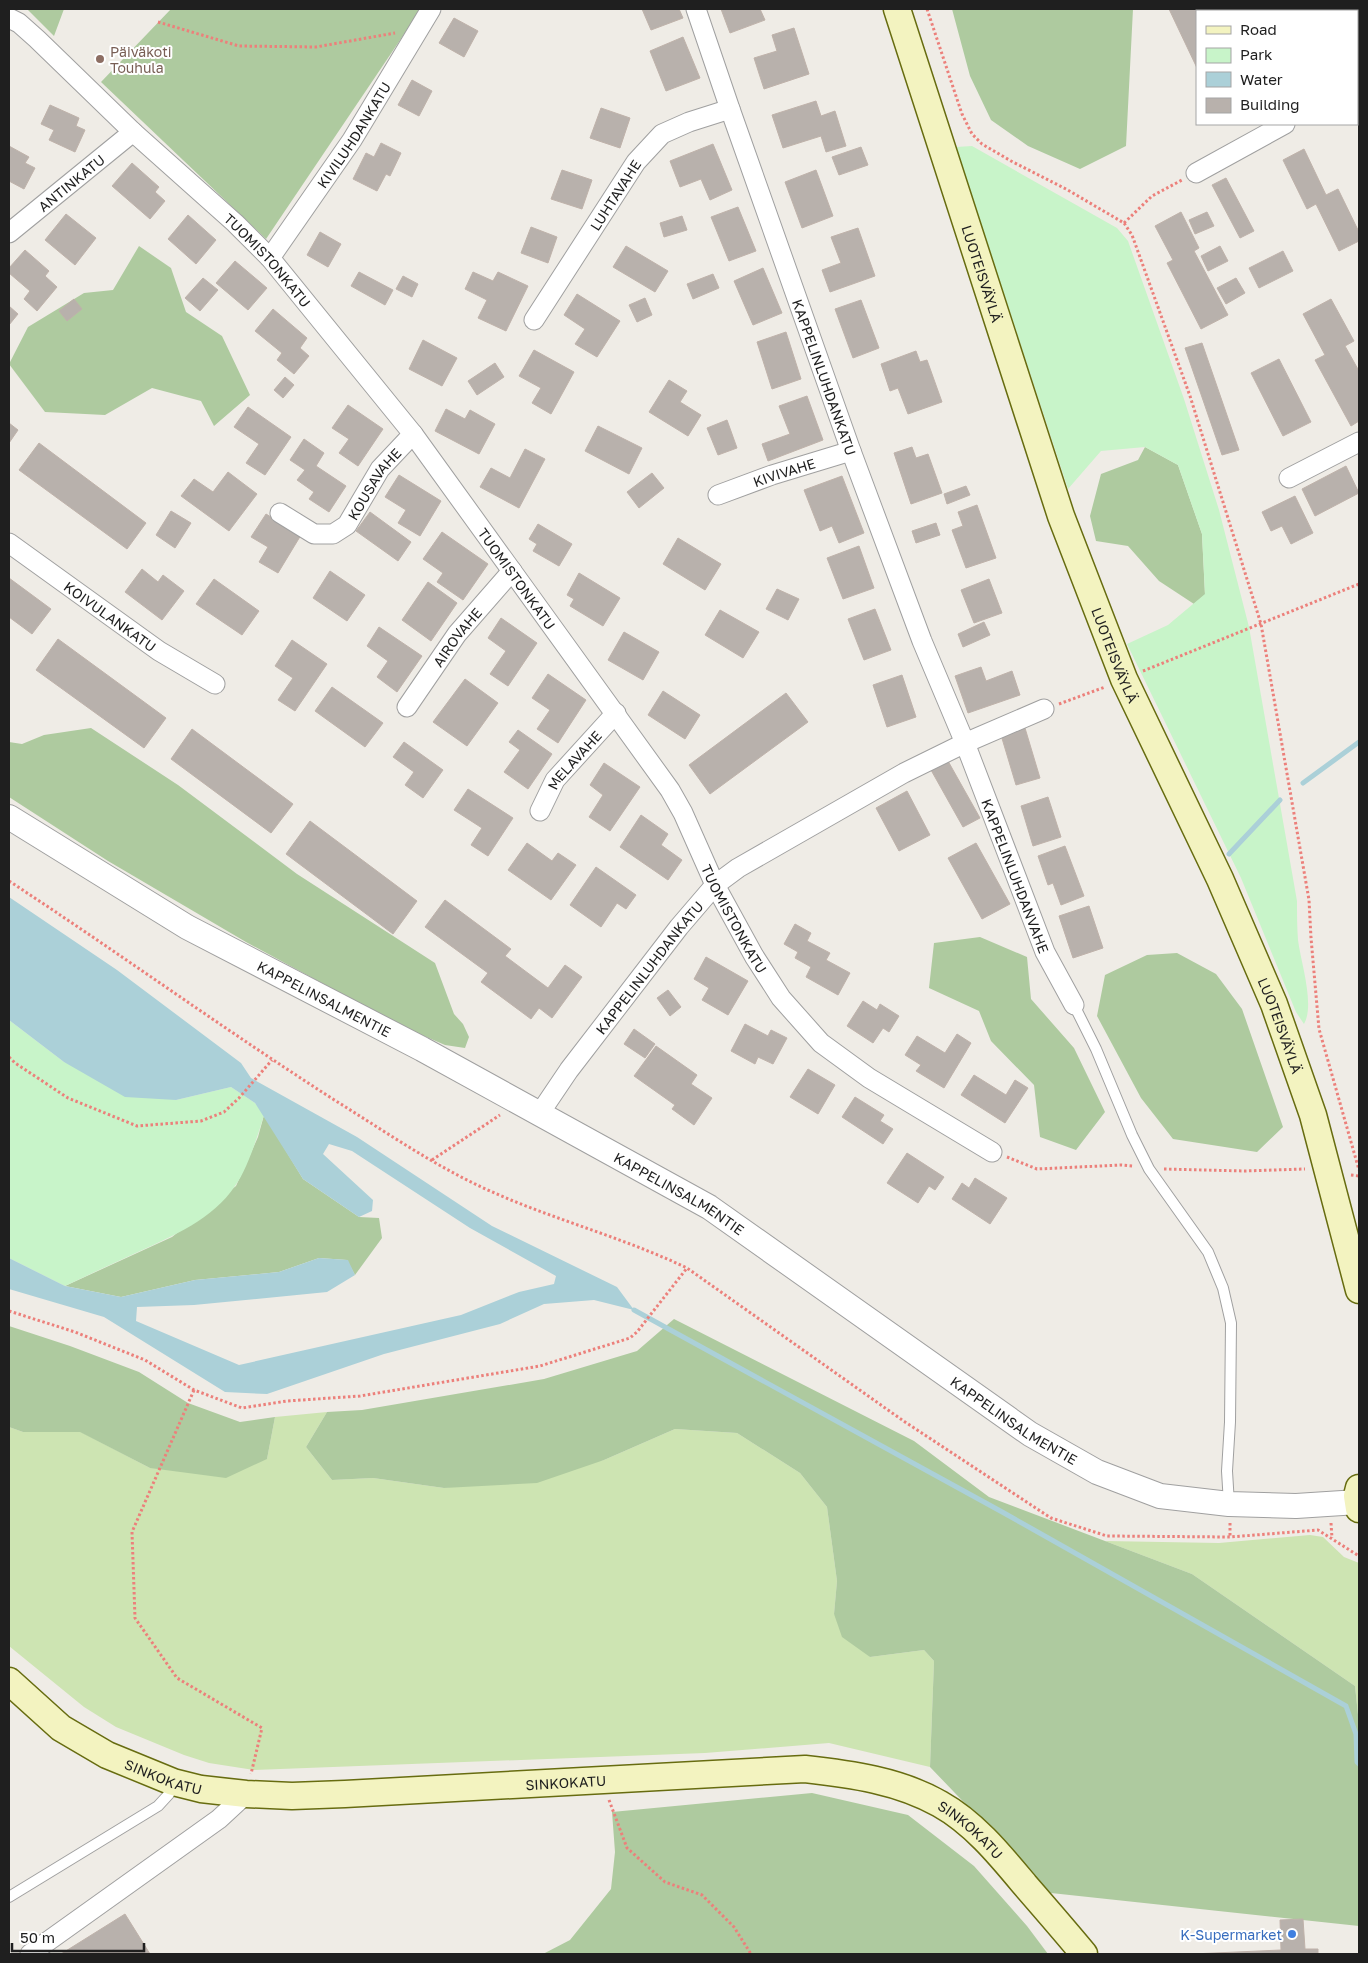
<svg xmlns="http://www.w3.org/2000/svg" width="1368" height="1963" viewBox="0 0 1368 1963" font-family="'Golos Text',sans-serif">
<style>
.grass{fill:#cde4b2}
.forest{fill:#aeca9f}
.park{fill:#c8f4c9}
.water{fill:#abd0d8}
.lines{fill:none;stroke-linecap:round;stroke-linejoin:round}
.stream{stroke:#abd0d8;stroke-width:5}
.building{fill:#b8b1ac;stroke:#bfb2aa}
.service-casing{stroke:#a0a0a0;stroke-width:12}
.minor-casing{stroke:#a0a0a0;stroke-width:21}
.tertiary-casing{stroke:#a0a0a0;stroke-width:26}
.secondary-casing{stroke:#676c10;stroke-width:29}
.path{stroke:#ec807b;stroke-width:3;stroke-dasharray:2.5 2.5;stroke-linecap:butt}
.service{stroke:#fff;stroke-width:10}
.minor{stroke:#fff;stroke-width:19}
.tertiary{stroke:#fff;stroke-width:24}
.secondary{stroke:#f3f3c0;stroke-width:26}
.education-dot{fill:#8d6e63;stroke:#fff;stroke-width:2}
.shop-dot{fill:#3f7fe0;stroke:#fff;stroke-width:2}
.labels{text-anchor:middle;dominant-baseline:central;stroke-width:4;stroke-linejoin:round;paint-order:stroke}
.education-label{font-size:14px;fill:#785e54;stroke:#fff;text-anchor:start}
.street-label{font-size:14px;fill:#1f1f1f;stroke:#fff}
.shop-label{font-size:14px;fill:#366cbe;stroke:#fff;text-anchor:end}
</style>
<rect width="100%" height="100%" fill="#efece6"/>
<path class="grass" d="M327 1412 306 1447 332 1480 373 1478 444 1488 604 1460 675 1429 737 1433 800 1473 827 1507 837 1581 834 1614 870 1657 924 1650 934 1661 930 1767 829 1743 705 1753 254 1770 209 1763 184 1755 116 1727 84 1707 9 1646V1427L23 1432H81L150 1468 267 1459 275 1417Z
M1310 1535 1323 1537 1344 1557 1359 1563V1724L1355 1686 1192 1574 1105 1541 1219 1543Z"/>
<path class="forest" d="M27 9H64L54 36Z
M171 9H421L266 239 101 82Z
M952 9H1133L1126 146 1080 169 1028 146 991 120 970 76Z
M139 246 171 268 186 312 222 336 250 395 214 426 201 401 152 388 105 415 45 412 9 364 28 327 84 293 113 290Z
M1145 447 1178 465 1202 534 1205 595 1194 604 1159 581 1128 546 1096 541 1090 516 1101 474 1138 460Z
M91 728 178 785 297 874 435 963 454 1014 463 1024 469 1037 465 1048 445 1045 401 1026 246 942 108 861 9 797V742L22 744 44 735Z
M980 937 1027 957 1031 999 1074 1048 1105 1112 1076 1150 1040 1137 1034 1085 991 1041 979 1011 929 988 934 943Z
M1177 953 1216 974 1242 1009 1283 1127 1257 1152 1173 1139 1141 1098 1097 1016 1105 975 1147 955Z
M264 1115 303 1179 359 1217 379 1218 382 1238 355 1275 347 1260 319 1258 279 1272 195 1280 121 1297 65 1286 172 1237 236 1186 258 1137Z
M674 1319 914 1441 989 1497 1192 1574 1355 1686 1359 1724V1926L1051 1893 930 1767 934 1661 924 1650 870 1657 842 1637 834 1614 837 1581 827 1507 800 1473 737 1433 675 1429 604 1460 537 1483 444 1488 373 1478 332 1480 306 1447 327 1412 362 1410 544 1379 637 1351Z
M9 1326 70 1346 139 1372 188 1403 240 1422 275 1417 267 1459 226 1478 150 1468 80 1432H23L9 1427Z
M812 1793 908 1815 974 1866 1027 1926 1048 1954H543L570 1940 611 1889 615 1852 612 1812Z"/>
<path class="park" d="M972 146 1117 228 1128 241 1184 399 1219 510 1249 627 1297 901C1297 914 1297 927 1298 940 1301 963 1315 1005 1304 1024L1296 1012 1241 878 1127 644 1168 625 1205 594 1202 534 1178 465 1145 447 1101 451 1068 489 956 147Z
M9 1020 64 1062 176 1100 231 1087 255 1103 264 1115C258 1135 247 1170 235 1186 213 1219 173 1236 138 1252 114 1263 90 1274 65 1286L9 1258Z"/>
<path class="water" d="M9 897 117 970 241 1063 251 1078 357 1137 492 1226 617 1287 634 1310 594 1300 544 1304 500 1324 384 1354 267 1394 225 1392 104 1317 9 1289V1258L65 1286 121 1297 195 1280 279 1272 319 1258 348 1260 355 1275 327 1292 194 1305 137 1307 136 1321 239 1365 461 1315 519 1292 554 1284 556 1276 470 1228 352 1151 329 1144 323 1154 373 1200 372 1211 359 1217 303 1179 255 1103 231 1087 176 1100 125 1097 64 1062 9 1020Z"/>
<g class="lines">
<path class="stream" d="M1303 783 1359 742
M1229 854 1280 800
M634 1310 1004 1513 1346 1706 1356 1734 1357 1762 1359 1764"/>
</g>
<path class="building" d="M642 9H679L683 18 651 30Z
M721 9H760L765 20 730 33Z
M1169 9H1206L1207 11H1197V68Z
M1354 9H1359L1358 57 1357 11H1349Z
M454 18 478 31 464 57 439 43Z
M794 28 809 74 764 89 754 58 777 51 772 35Z
M683 37 700 78 666 91 650 51Z
M412 80 432 91 419 116 398 105Z
M816 101 821 116 835 111 846 146 826 152 821 136 783 148 772 115Z
M50 105 79 118 76 126 85 130 75 152 49 140 54 130 41 124Z
M601 108 630 118 620 148 590 138Z
M381 143 401 153 390 176 386 174 377 191 353 179 366 153 374 157Z
M713 144 732 190 710 200 701 179 680 187 670 161Z
M9 146 29 157 25 163 35 168 24 189 9 181Z
M861 147 868 165 839 175 832 157Z
M1304 149 1326 195 1338 189 1359 232V241L1339 251 1316 204 1307 209 1283 160Z
M132 163 159 187 155 192 165 201 150 219 112 186Z
M562 170 592 180 582 209 551 199Z
M816 170 833 216 802 228 785 182Z
M1226 178 1254 231 1240 238 1212 185Z
M738 207 756 251 729 261 711 217Z
M1181 212 1199 248 1194 251 1228 315 1201 329 1167 263 1173 260 1155 226Z
M1207 212 1214 226 1195 234 1189 220Z
M66 214 96 238 75 265 45 240Z
M188 215 216 240 196 264 168 239Z
M682 216 687 230 664 237 660 223Z
M531 227 557 237 548 263 521 253Z
M858 228 875 276 830 292 822 270 841 263 831 237Z
M320 232 341 244 328 267 307 255Z
M626 246 668 271 655 292 613 267Z
M1220 246 1228 261 1208 271 1201 256Z
M25 250 49 271 45 276 57 287 37 311 24 299 30 291 9 273V268Z
M1283 251 1293 271 1259 288 1249 268Z
M235 261 267 288 248 310 216 283Z
M763 268 782 313 753 325 734 281Z
M359 272 393 290 385 305 351 286Z
M473 272 493 281 498 272 528 286 506 331 478 318 487 300 465 289Z
M713 274 719 288 693 299 687 284Z
M403 276 418 284 412 297 396 289Z
M203 278 218 290 200 311 185 298Z
M1236 278 1245 293 1226 304 1217 288Z
M577 294 620 321 597 357 575 344 585 329 564 315Z
M645 298 652 315 637 322 629 305Z
M74 299 82 309 67 321 59 311Z
M1331 299 1354 341 1345 346 1359 371V421L1351 426 1315 360 1325 355 1303 314Z
M861 300 879 348 853 358 835 309Z
M9 306 18 314 9 325Z
M273 309 307 338 300 348 309 356 294 374 277 360 282 353 255 331Z
M786 332 801 379 772 389 757 342Z
M423 340 457 358 442 386 409 369Z
M1202 343 1239 450 1222 455 1185 348Z
M534 350 574 372 551 414 532 403 541 388 519 376Z
M916 351 920 362 927 360 942 402 908 414 898 388 890 391 881 364Z
M1279 359 1311 422 1283 436 1251 373Z
M495 363 504 377 477 395 468 381Z
M285 377 294 385 283 398 274 390Z
M669 380 687 391 680 402 701 415 688 436 649 412Z
M807 396 823 440 768 461 762 444 790 434 779 406Z
M348 405 383 429 358 466 339 453 349 439 332 428Z
M248 407 291 437 265 475 246 463 259 444 234 427Z
M446 409 465 419 470 410 495 424 479 454 435 431Z
M727 420 737 448 718 455 707 428Z
M9 423 18 430 9 443Z
M598 426 642 448 629 474 585 451Z
M304 439 324 453 316 466 346 486 329 512 309 499 314 492 297 480 305 470 290 460Z
M39 443 146 523 127 549 19 470Z
M912 447 916 458 928 454 942 493 911 504 894 453Z
M525 449 545 459 519 508 480 487 491 468 510 478Z
M1346 466 1359 493 1315 516 1302 489Z
M228 472 257 494 229 531 181 496 194 479 213 492Z
M652 473 664 488 639 508 627 492Z
M399 475 441 501 420 536 398 523 406 510 385 497Z
M842 476 864 533 839 543 832 526 820 531 804 490Z
M966 486 970 495 947 504 944 494Z
M1295 496 1313 533 1291 544 1282 526 1271 531 1262 512Z
M977 505 996 558 966 568 952 530 963 526 958 512Z
M171 511 191 523 175 548 156 535Z
M370 512 411 542 398 561 356 531Z
M266 514 301 535 278 573 259 562 268 547 251 537Z
M936 523 940 535 916 543 912 531Z
M538 524 572 544 559 566 533 551 537 544 529 539Z
M442 532 488 564 463 600 437 582 443 573 423 559Z
M678 538 721 564 705 590 663 564Z
M859 546 874 588 843 599 827 558Z
M142 569 158 582 163 575 184 591 162 620 125 592Z
M330 571 365 595 347 621 313 598Z
M579 573 620 598 603 626 570 606 574 599 567 595Z
M9 578 51 609 32 634 9 617Z
M214 579 259 611 242 635 196 604Z
M989 579 1002 613 974 623 961 590Z
M428 582 457 603 431 641 402 620Z
M777 589 799 599 788 620 766 609Z
M875 609 891 650 864 660 848 619Z
M720 610 759 632 743 658 705 635Z
M501 618 537 643 508 686 490 674 506 651 488 638Z
M984 622 990 635 963 647 958 634Z
M379 627 422 656 397 692 377 677 388 661 367 646Z
M624 632 659 652 643 680 608 660Z
M58 639 166 718 144 748 36 670Z
M292 640 327 664 295 711 278 700 293 678 275 666Z
M981 667 986 681 1012 671 1020 695 968 713 955 676Z
M548 674 586 700 558 743 537 729 550 710 532 698Z
M902 675 916 717 887 727 873 685Z
M465 679 498 703 467 746 433 722Z
M332 687 383 723 365 747 315 711Z
M663 691 700 715 685 739 648 715Z
M786 693 808 722 710 794 689 765Z
M1025 728 1040 778 1016 785 1001 735Z
M192 729 293 804 271 833 171 759Z
M518 730 552 754 528 789 504 772 520 750 509 742Z
M404 742 443 770 423 798 405 785 414 772 393 757Z
M948 761 980 818 963 827 931 770Z
M604 763 640 787 610 831 589 817 603 795 590 785Z
M468 789 513 818 488 856 471 845 482 828 454 810Z
M907 791 930 835 899 851 876 808Z
M1048 797 1061 837 1033 846 1021 806Z
M641 815 668 834 661 845 682 860 668 880 620 847Z
M310 821 417 901 393 934 286 854Z
M527 843 552 861 558 853 576 865 551 900 508 870Z
M976 843 1010 904 982 919 948 858Z
M1065 846 1084 896 1061 905 1053 883 1048 885 1038 856Z
M596 867 636 895 626 909 617 903 601 927 570 905Z
M445 900 511 949 505 956 548 988 565 965 582 977 552 1018 539 1008 531 1019 481 982 488 973 425 927Z
M1089 906 1103 948 1073 958 1059 916Z
M795 924 811 933 807 941 830 953 826 960 850 973 838 995 806 977 811 967 795 958 798 952 784 944Z
M706 957 748 981 728 1015 702 1000 709 988 694 979Z
M668 990 681 1007 670 1016 657 998Z
M863 1001 877 1010 880 1004 899 1016 889 1032 883 1028 873 1043 847 1026Z
M745 1024 768 1036 771 1030 787 1038 773 1064 758 1057 755 1064 731 1051Z
M634 1029 655 1044 645 1058 624 1044Z
M957 1034 971 1043 944 1088 916 1071 921 1065 905 1055 917 1036 945 1053Z
M656 1046 697 1075 691 1084 712 1098 694 1125 672 1109 675 1105 634 1076Z
M808 1069 835 1085 818 1114 790 1097Z
M974 1075 1006 1095 1015 1080 1028 1088 1005 1123 961 1095Z
M855 1097 884 1115 880 1121 893 1129 883 1144 842 1117Z
M907 1153 944 1177 935 1190 929 1186 918 1203 887 1183Z
M975 1178 1007 1198 990 1224 952 1199 962 1183 969 1188Z
M125 1914 150 1954H61Z
M1303 1919 1305 1949H1318V1954H1192L1281 1950 1280 1920Z"/>
<g class="lines">
<defs>
<path id="service" d="M1074 1005 1096 1049 1132 1135 1149 1169 1208 1252 1223 1288 1231 1323 1230 1422 1227 1471 1229 1504
M9 1897 158 1806 169 1794 173 1783"/>
<g id="minor">
<path id="s1" d="M696 9 730 109 851 451 922 641 965 743 1045 952 1074 1005"/>
<path id="s2" d="M9 18 19 23 37 39 133 132 235 223 270 258 413 434 670 790 683 813 715 885 754 956 781 998 821 1043 869 1078 992 1152"/>
<path d="M1357 86 1359 84"/>
<path d="M1196 173 1285 124"/>
<path id="s3" d="M9 233 133 132"/>
<path id="s4" d="M270 258 352 140 431 9"/>
<path id="s5" d="M534 320 636 162 662 134 689 122 730 109"/>
<path d="M1289 478 1359 442"/>
<path id="s6" d="M718 495 772 475 851 451"/>
<path id="s7" d="M280 513 314 534H333L347 525 380 469 413 434"/>
<path id="s8" d="M9 543 159 651 215 684"/>
<path id="s9" d="M407 707 457 634 512 571"/>
<path id="s10" d="M540 811 555 780 616 713"/>
<path id="s11" d="M540 1113 569 1070 679 927 715 885 738 868 904 773 965 743 1044 709"/>
<path d="M30 1954 219 1819 246 1794"/>
</g>
<g id="tertiary">
<path id="s12" d="M9 817 187 927 422 1049 709 1207 1030 1434 1097 1472 1160 1496 1229 1504 1296 1506 1358 1502"/>
</g>
<g id="secondary">
<path id="s13" d="M897 9 1061 516 1124 679 1220 879 1274 1004 1313 1115 1359 1290"/>
<path d="M1359 1488 1357 1496 1359 1509"/>
<path id="s14" d="M9 1681 61 1728 107 1755 173 1782 201 1789 246 1794 292 1796 345 1794 805 1769C851 1774 900 1781 940 1804 974 1823 1000 1855 1025 1885 1045 1908 1065 1931 1084 1954"/>
</g>
</defs>
<use href="#service" class="service-casing"/>
<use href="#minor" class="minor-casing"/>
<use href="#tertiary" class="tertiary-casing"/>
<use href="#secondary" class="secondary-casing"/>
<path class="path" d="M927 9 962 114 972 134 982 144 1011 161 1066 189 1124 223 1132 235 1190 396 1261 624 1309 900 1311 938 1319 1029 1359 1170
M158 22 239 46 316 47 395 33
M1124 223 1152 196 1182 180
M1143 671 1359 584
M1059 704 1105 687
M9 881C119 953 225 1030 336 1101 381 1129 426 1160 475 1184 543 1217 618 1235 687 1268L905 1422 1051 1518 1107 1536 1230 1537 1318 1530 1359 1556
M9 1057 15 1063 68 1098 137 1126 201 1121 224 1112 239 1098 272 1060
M1007 1157 1037 1169 1121 1165 1133 1166
M432 1160 500 1115
M1164 1169 1244 1171 1305 1169
M1351 1175 1359 1176
M9 1311 75 1332 145 1360 194 1390 242 1408 287 1401 360 1396 540 1366 630 1338 637 1332 687 1268
M194 1390 132 1532 135 1618 177 1678 262 1728 251 1774
M1230 1523V1537
M1331 1523 1332 1538
M609 1800 627 1848 665 1882 702 1895 734 1927 751 1954"/>
<use href="#service" class="service"/>
<use href="#minor" class="minor"/>
<use href="#tertiary" class="tertiary"/>
<use href="#secondary" class="secondary"/>
</g>
<circle class="education-dot" cx="100" cy="59" r="5"/>
<circle class="shop-dot" cx="1292" cy="1934" r="5"/>
<g class="labels">
<g class="education-label">
<text x="110" y="51">Päiväkoti<tspan x="110" dy="16">Touhula</tspan></text>
</g>
<g class="street-label">
<text stroke="none"><textPath href="#s4" startOffset="149">KIVILUHDANKATU</textPath></text>
<text stroke="none"><textPath href="#s3" startOffset="80">ANTINKATU</textPath></text>
<text stroke="none"><textPath href="#s5" startOffset="149">LUHTAVAHE</textPath></text>
<text stroke="none"><textPath href="#s2" startOffset="355">TUOMISTONKATU</textPath></text>
<text stroke="none"><textPath href="#s13" startOffset="278">LUOTEISVÄYLÄ</textPath></text>
<text stroke="none"><textPath href="#s1" startOffset="390">KAPPELINLUHDANKATU</textPath></text>
<text stroke="none"><textPath href="#s6" startOffset="70">KIVIVAHE</textPath></text>
<text stroke="none"><textPath href="#s7" startOffset="125">KOUSAVAHE</textPath></text>
<text stroke="none"><textPath href="#s2" startOffset="760">TUOMISTONKATU</textPath></text>
<text stroke="none"><textPath href="#s8" startOffset="125">KOIVULANKATU</textPath></text>
<text stroke="none"><textPath href="#s9" startOffset="86">AIROVAHE</textPath></text>
<text stroke="none"><textPath href="#s13" startOffset="682">LUOTEISVÄYLÄ</textPath></text>
<text stroke="none"><textPath href="#s10" startOffset="62">MELAVAHE</textPath></text>
<text stroke="none"><textPath href="#s1" startOffset="924">KAPPELINLUHDANVAHE</textPath></text>
<text stroke="none"><textPath href="#s2" startOffset="1165">TUOMISTONKATU</textPath></text>
<text stroke="none"><textPath href="#s11" startOffset="182">KAPPELINLUHDANKATU</textPath></text>
<text stroke="none"><textPath href="#s12" startOffset="364">KAPPELINSALMENTIE</textPath></text>
<text stroke="none"><textPath href="#s13" startOffset="1088">LUOTEISVÄYLÄ</textPath></text>
<text stroke="none"><textPath href="#s12" startOffset="769">KAPPELINSALMENTIE</textPath></text>
<text stroke="none"><textPath href="#s12" startOffset="1174">KAPPELINSALMENTIE</textPath></text>
<text stroke="none"><textPath href="#s14" startOffset="184">SINKOKATU</textPath></text>
<text stroke="none"><textPath href="#s14" startOffset="589">SINKOKATU</textPath></text>
<text stroke="none"><textPath href="#s14" startOffset="1009">SINKOKATU</textPath></text>
</g>
<g class="shop-label">
<text x="1282" y="1934">K-Supermarket</text>
</g>
</g>
<rect width="1368" height="1963" fill="none" stroke="#1f1f1f" stroke-width="20"/>
<rect x="1196" y="10" width="162" height="115" fill="#ffffff" stroke="#a5a5a5"/>
<rect x="1206" y="26" width="25" height="8" fill="#f3f3c0" stroke="#a5a5a5"/>
<text x="1240" y="35" font-size="15" fill="#1f1f1f">Road</text>
<rect x="1206" y="48" width="25" height="15" fill="#c8f4c9" stroke="#a5a5a5"/>
<text x="1240" y="60" font-size="15" fill="#1f1f1f">Park</text>
<rect x="1206" y="72" width="25" height="15" fill="#abd0d8" stroke="#a5a5a5"/>
<text x="1240" y="85" font-size="15" fill="#1f1f1f">Water</text>
<rect x="1206" y="98" width="25" height="15" fill="#b8b1ac" stroke="#a5a5a5"/>
<text x="1240" y="110" font-size="15" fill="#1f1f1f">Building</text>
<path d="M12 1943v8h132v-8" fill="none" stroke="#1f1f1f" stroke-width="2.5"/>
<text x="20" y="1943" font-size="15" fill="#1f1f1f" stroke="#ffffff" stroke-width="4" paint-order="stroke">50 m</text>
</svg>
